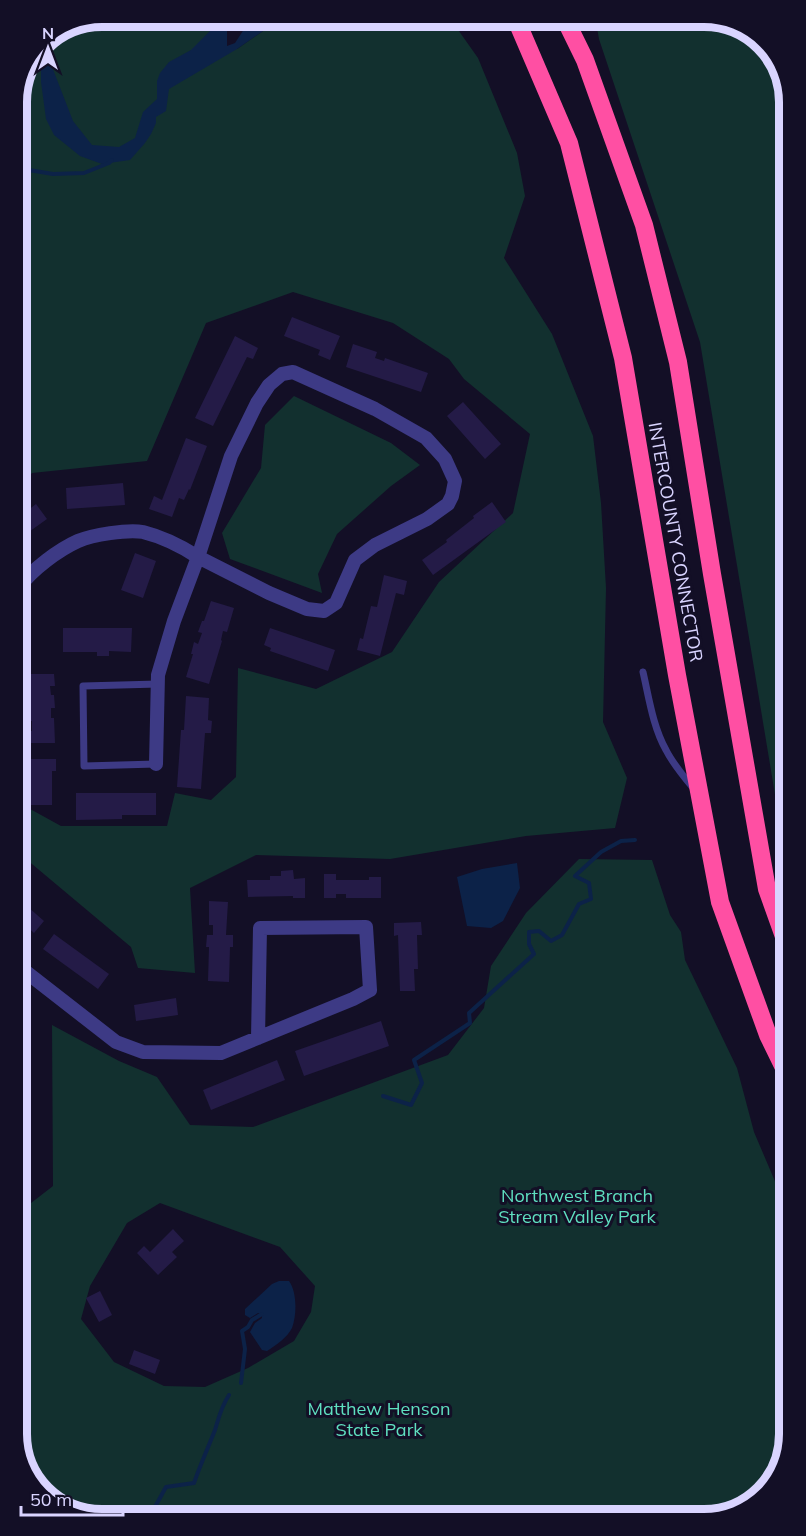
<svg xmlns="http://www.w3.org/2000/svg" width="806" height="1536" viewBox="0 0 806 1536" font-family="Mulish,sans-serif">
<style>
.green{fill:#12302f;fill-rule:evenodd}
.water{fill:#0c2248;fill-rule:evenodd}
.lines{fill:none;stroke-linecap:round;stroke-linejoin:round}
.stream{stroke:#0c2248;stroke-width:4}
.building{fill:#241b47}
.service{stroke:#3d3a85;stroke-width:7}
.minor{stroke:#3d3a85;stroke-width:14}
.motorway{stroke:#ff4fa3;stroke-width:18}
.labels{text-anchor:middle;dominant-baseline:central;stroke-width:6;stroke-linejoin:round;paint-order:stroke}
.street-label{font-size:18px;fill:#d9d4ff;stroke:#130f26}
.park-label{font-size:18px;fill:#5fe0c0;stroke:#130f26}
.rim{fill:none;stroke:#d9d4ff;stroke-width:8}
</style>
<rect width="100%" height="100%" fill="#130f26"/>
<path class="green" d="M102 17H224L195 47 237 49 263 31 279 17H334L355 24 371 26 389 17H449L478 58 517 153 525 196 504 258 552 334 593 436 601 503 606 588 603 722 627 778 615 828 526 836 390 859 256 855 190 888 195 973 138 968 131 947 26 859 20 860V798L21 804 61 826H167L175 793 211 800 236 777 238 668 316 689 392 652 439 582 513 513 530 434 464 379 449 359 393 323 293 292 206 323 147 461 32 473 19 488 17 97 42 41Z
M595 17H710L752 31 783 69 787 867 700 342 599 39Z
M294 396 391 443 420 465 391 486 337 534 318 574 322 593 230 559 222 533 261 468 265 425Z
M579 859 652 860 670 915 681 932 685 960 737 1068 754 1132 788 1212 789 1434 775 1482 737 1513 97 1519 54 1505 23 1467 22 1210 53 1186 52 1025 119 1061 157 1077 190 1125 253 1127 448 1055 484 1008 491 966 526 913ZM160 1203 280 1247 315 1286 311 1312 294 1341 248 1368 205 1387 164 1386 114 1362 81 1319 90 1286 127 1223Z"/>
<path class="water" d="M224 17H279L263 31 237 49 169 89 166 111 156 117V123L151 134 145 143 130 160 102 164 80 156 54 135 46 119 41 82V64L35 57 42 41 73 121 92 145 119 147 135 138 143 112 157 99V81L160 73 169 62 191 50ZM244 17H250V20L235 43 227 46V25L231 21Z
M517 863 520 888 503 921 491 928 467 926 457 877 482 869Z
M279 1281H289C297 1292 297 1315 292 1328 287 1338 276 1345 267 1351L262 1350 250 1332 255 1323 262 1318V1314L258 1313 250 1318 245 1315V1309L272 1284Z"/>
<g class="lines">
<path class="stream" d="M17 168 53 174 84 173 109 163 112 160
M383 1096 411 1105 422 1083 414 1060 470 1023 469 1013 534 954 529 944V932L539 931 551 941 562 935 579 904 591 899 589 883 575 876 601 852 621 841 635 840
M241 1383 245 1349 242 1331 248 1327 252 1320 262 1314
M151 1519V1514L166 1487 194 1483C200 1465 208 1448 215 1430 219 1417 221 1407 229 1395"/>
</g>
<path class="building" d="M292 317 340 336 330 360 318 355 320 350 284 336Z
M235 336 258 348 253 359 247 357 213 426 195 418Z
M353 344 377 352 375 358 384 361 385 358 428 373 421 392 346 367Z
M463 402 501 444 485 459 447 416Z
M186 438 207 446 190 490 189 489 184 500 179 498 172 517 149 509 154 496 162 500Z
M123 483 125 505 67 509 66 488Z
M492 502 506 522 433 575 422 560 447 542 446 540 474 518 473 516Z
M36 504 47 519 19 539V512L24 508 27 511Z
M135 553 156 561 143 598 121 590Z
M384 575 407 581 404 595 396 593 380 656 357 650 360 638 363 639 371 606 377 607Z
M211 601 234 608 227 632 223 631 221 640 222 641 209 684 186 677 193 654H191L194 642 198 644 202 633 198 632 202 621H204Z
M63 628H132L131 652 109 651V656H97V652H63Z
M270 628 335 650 328 671 270 651 271 648 264 645Z
M31 674H54L55 686H50L51 695H54L55 708H51V718H54L55 743H29V731H32V721H27V686H31Z
M186 696 209 698 208 720 212 721 211 733H205L201 789 177 787 181 730H184Z
M27 759H56V771H52V805H28Z
M76 793H156V815H122V819L76 820Z
M293 870 294 879 305 878V898H293V896L248 897 247 880H270V876H281V871Z
M324 874H336V880H369V877H381V898H346V894H336V898H324Z
M20 900 44 921 34 933 21 921Z
M209 901 228 902 226 935H233V947H230L229 982 208 981 209 947H206L207 935H213V925H209Z
M421 922 422 935H417L418 969H414L415 991H400L398 935 394 936V923Z
M54 934 109 974 98 989 43 949Z
M176 998 178 1015 136 1021 134 1005Z
M381 1021 389 1046 304 1076 295 1051Z
M27 1040V1058H21V1041Z
M277 1060 285 1080 211 1110 203 1090Z
M173 1229 184 1241 172 1252 177 1257 158 1275 137 1253 144 1246 150 1252Z
M100 1291 112 1315 99 1322 86 1298Z
M134 1350 160 1360 155 1374 129 1364Z"/>
<g class="lines">
<path class="service" d="M643 672C649 698 653 727 666 750 673 764 684 777 694 789
M156 764 84 766 83 686 158 684"/>
<path class="minor" d="M293 372 375 409 426 438 445 459 455 481 452 496 448 504 427 519 375 545 355 560 336 603 324 611 307 609 269 593 198 557 231 456 257 403 269 385 282 374Z
M19 587C33 569 58 550 78 541 92 535 128 529 143 532 163 537 181 546 198 557L174 621 158 675 156 764
M21 968 116 1042 143 1052 221 1053 353 999 370 990 366 927 260 928 258 1038"/>
<path class="motorway" d="M515 17 569 143 623 358 677 675 720 902 768 1035 788 1076
M564 17 585 60 644 225 678 362 712 574 767 889 787 945"/>
</g>
<g class="labels">
<g class="street-label">
<text transform="translate(676 542) rotate(80)">INTERCOUNTY CONNECTOR</text>
</g>
<g class="park-label">
<text x="577" y="1195">Northwest Branch<tspan x="577" dy="21">Stream Valley Park</tspan></text>
<text x="379" y="1408">Matthew Henson<tspan x="379" dy="21">State Park</tspan></text>
</g>
</g>
<path d="M0 0H806V1536H0ZM102 27H704A75 75 0 0 1 779 102V1434A75 75 0 0 1 704 1509H102A75 75 0 0 1 27 1434V102A75 75 0 0 1 102 27Z" fill="#130f26" fill-rule="evenodd"/>
<path class="rim" d="M102 27H704A75 75 0 0 1 779 102V1434A75 75 0 0 1 704 1509H102A75 75 0 0 1 27 1434V102A75 75 0 0 1 102 27Z"/>
<g transform="translate(48 48)" stroke="#130f26" stroke-width="4.5" paint-order="stroke">
<path d="M0-4.5L10 22L0 15L-10 22Z" fill="#d9d4ff"/>
<text y="-9" font-size="16" font-weight="bold" text-anchor="middle" fill="#d9d4ff">N</text>
</g>
<path d="M21 1506v9h102v-9" fill="none" stroke="#d9d4ff" stroke-width="3"/>
<text x="30" y="1506" font-size="18" fill="#d9d4ff" stroke="#130f26" stroke-width="4.5" paint-order="stroke">50 m</text>
</svg>
